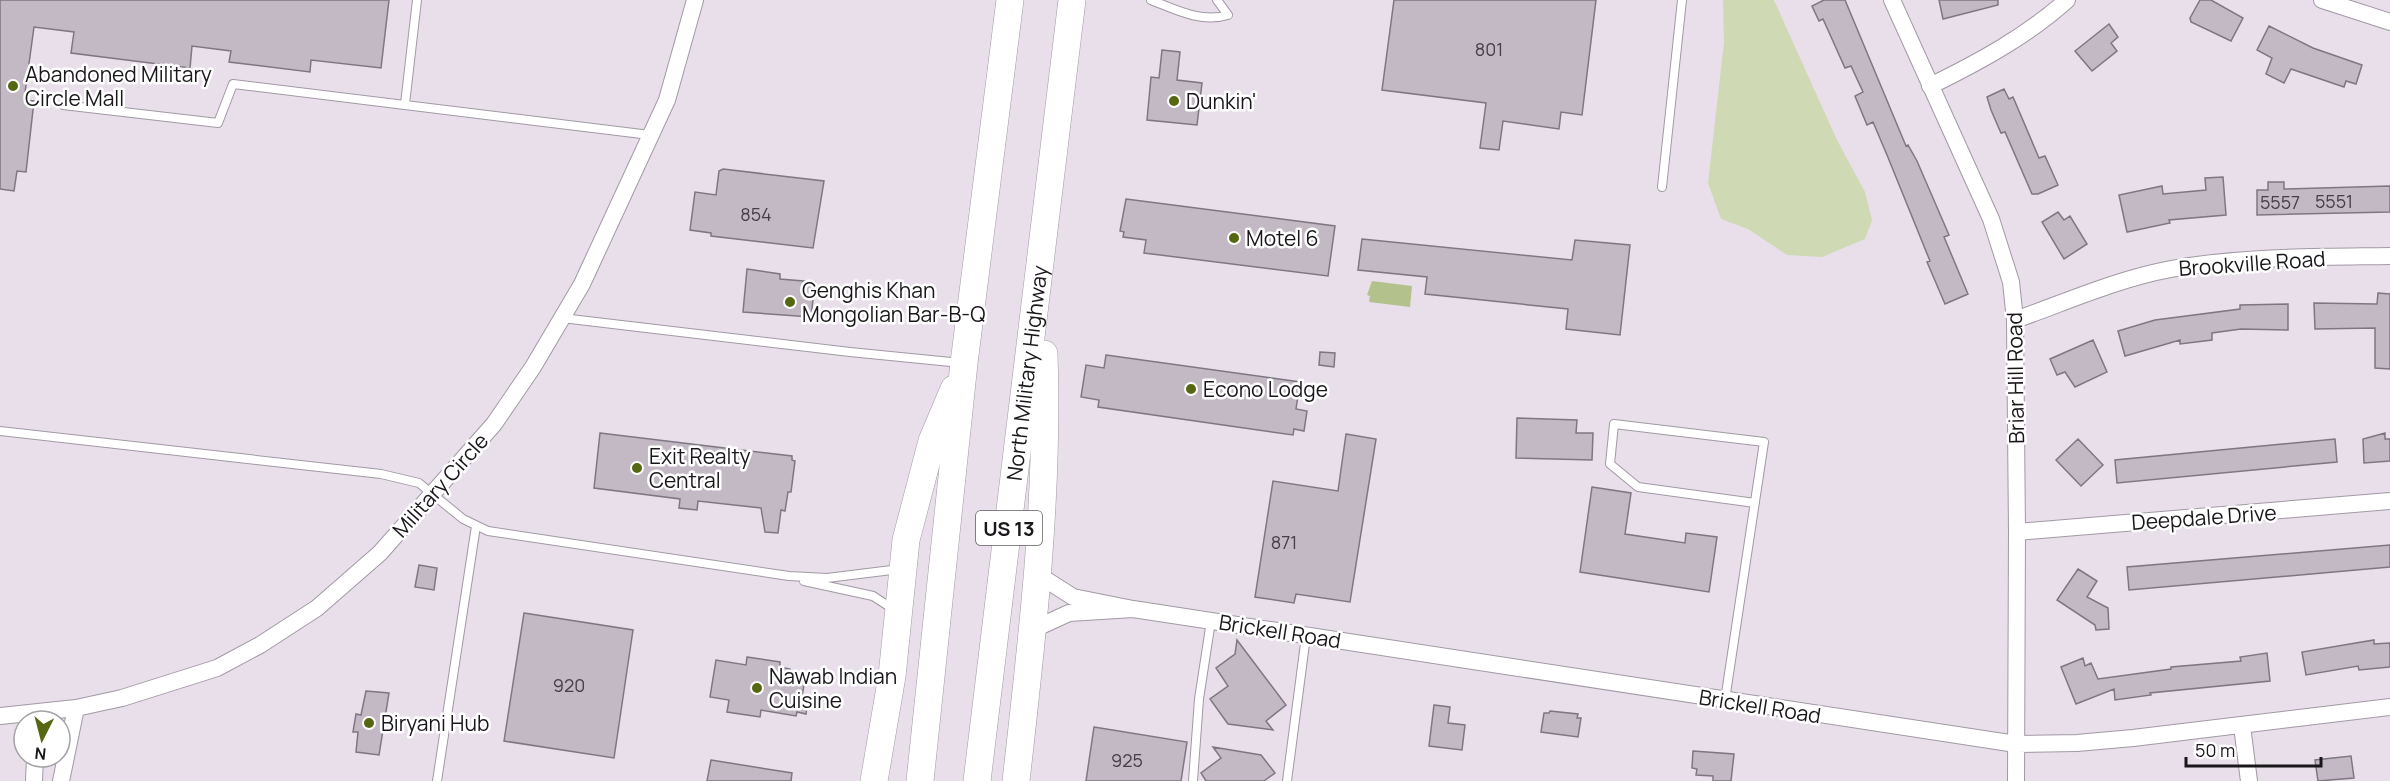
<svg xmlns="http://www.w3.org/2000/svg" width="2390" height="781" viewBox="0 0 2390 781" font-family="Manrope,sans-serif">
<style>
.green{fill:#cfdab4}
.water{fill:#b3c18d}
.building{fill:#c2b9c5;stroke:#7e7781;stroke-width:1.5}
.lines{fill:none;stroke-linecap:round;stroke-linejoin:round}
.service-casing{stroke:#a199a4;stroke-width:10}
.minor-casing{stroke:#a199a4;stroke-width:18}
.primary-casing{stroke:#a199a4;stroke-width:28}
.service{stroke:#fff;stroke-width:8}
.minor{stroke:#fff;stroke-width:16}
.primary{stroke:#fff;stroke-width:27}
.poi-dot{fill:#566711;stroke:#fff;stroke-width:2}
.labels{text-anchor:middle;dominant-baseline:central;stroke-width:5;stroke-linejoin:round;paint-order:stroke}
.number-label{font-size:18px;fill:#444046}
.shield{fill:#fff;stroke:#5f5d5f;stroke-width:1.5}
.shield-label{font-size:20px;font-weight:bold;fill:#1a171b}
.poi-label{font-size:21px;fill:#1a171b;stroke:#fff;text-anchor:start}
.street-label{font-size:21px;fill:#1a171b;stroke:#fff}
</style>
<rect width="100%" height="100%" fill="#e8dfeb"/>
<path class="green" d="M1723 0H1774L1837 140 1865 192 1872 220 1865 239 1822 257 1787 255 1748 229 1721 219 1708 183 1724 42Z"/>
<path class="water" d="M1372 281 1412 286 1410 307 1369 302 1370 296 1367 295Z"/>
<path class="building" d="M0 0H389L381 68 311 60 310 72 229 62 231 51 192 46 190 68 71 53 74 32 34 27 24 100 34 101 26 172 17 171 14 191 0 189Z
M1394 0H1596L1582 115 1561 112 1559 129 1503 121 1499 150 1480 148 1486 103 1382 90Z
M1824 0H1845L1906 146 1908 145 1917 161 1949 235 1944 237 1968 294 1945 304 1927 262 1930 261 1887 155 1873 122 1867 125 1855 96 1863 92 1851 66 1845 68 1823 19 1819 21 1812 6Z
M1939 0H1998V5L1943 19Z
M2200 0H2211L2243 18 2231 41 2191 22 2190 18Z
M2109 24 2118 37 2111 43 2117 51 2092 71 2075 51Z
M2269 26 2313 48 2362 65 2356 84 2346 81 2344 87 2291 69 2284 83 2266 74 2272 58 2257 50Z
M1162 50 1180 52 1177 80 1202 83 1197 125 1147 120 1151 77 1159 78Z
M2004 89 2009 99 2013 97 2039 158 2045 156 2058 185 2038 194H2032L2005 132 2001 133 1991 110 1987 97Z
M723 169 824 181 813 248 711 236V233L690 230 695 192 716 195 719 171Z
M2223 177 2226 215 2169 220 2170 223 2127 232 2119 195 2162 186 2163 194 2206 190 2205 178Z
M2268 182H2284V189L2390 186V212L2257 215V190H2268Z
M1126 199 1335 226 1328 276 1144 253 1146 240 1123 237 1124 232 1120 231Z
M2058 212 2064 220 2070 216 2087 244 2064 259 2042 222Z
M1362 239 1572 260 1575 240 1630 245 1620 335 1566 329 1568 309 1425 294 1427 277 1358 270Z
M747 269 780 274V279L815 282 811 317 743 312Z
M2378 293 2390 294V369L2375 368V328L2315 329 2314 303 2377 304Z
M2288 304V330L2241 329 2212 333V340L2180 344V340L2125 356 2118 331 2155 320 2240 309V305Z
M2093 340 2107 372 2075 387 2065 372 2057 375 2050 359Z
M1320 352 1335 353 1334 367 1319 365Z
M1106 355 1300 382 1296 409 1307 411 1304 431 1294 429 1293 435 1098 407 1099 400 1081 397 1086 365 1104 368Z
M1517 418 1577 420 1576 433H1593L1592 460 1516 458Z
M600 433 792 456V460L795 461 791 492H788L785 511 781 510 778 533 765 532 761 508 698 501 697 510 679 508 680 499 594 488Z
M2385 433V439H2390V461L2364 463 2363 439Z
M1346 434 1376 439 1350 602 1296 594 1294 603 1255 597 1273 481 1338 491Z
M2078 439 2103 465 2081 486 2056 460Z
M2335 439 2337 462 2117 483 2115 460Z
M1592 487 1631 493 1625 534 1685 543 1686 533 1717 537 1709 592 1580 572Z
M2390 545V567L2129 590 2127 567Z
M419 565 437 568 434 590 415 587Z
M2078 569 2097 581 2087 597 2108 608 2109 629 2096 630 2095 625 2057 600Z
M524 613 633 630 614 758 504 741Z
M1237 640 1286 705 1266 721 1273 730 1228 724 1210 699 1228 686 1216 668 1235 654Z
M2374 640V644L2390 643V667L2359 670 2358 666 2306 675 2302 652Z
M2267 653 2270 681 2150 693 2151 695 2115 700 2114 689 2076 704 2061 667 2083 658 2085 666 2091 663 2098 679 2171 669V667L2241 661 2240 657Z
M747 657 780 662V667L790 669 789 676 805 679 802 697 808 698 806 714 797 712 796 716 761 710 760 717 727 712 729 700 710 697 716 660 746 665Z
M366 691 389 693 379 755 356 752 358 732H353L356 714 361 715Z
M1434 705 1450 707 1448 723 1465 725 1462 750 1429 746Z
M1550 711 1578 714 1577 718H1581L1578 737 1541 732 1544 713H1549Z
M1094 727 1187 742 1181 781H1086Z
M1213 747 1261 755 1275 773 1264 781H1206L1201 773 1221 758Z
M1693 751 1734 754 1731 781H1713V776L1696 775 1697 769 1692 768Z
M2351 756 2354 778 2318 781 2315 760Z
M711 760 792 773 791 781H707Z"/>
<g class="lines">
<defs>
<path id="service" d="M1151 0C1176 10 1202 23 1228 15L1217 0
M405 104 417 0
M63 105 218 123 233 84 650 135
M1662 187 1682 0
M562 318 850 352 961 363
M0 431 381 474 419 483 463 519 488 531 789 576 827 578 900 569
M804 581 873 596 893 609
M1725 700 1764 442 1614 424 1610 464 1638 487 1755 503
M437 781 476 526
M1193 781 1199 699 1211 621
M1287 781 1306 636"/>
<path id="minor" d="M1892 0 1991 219 2011 282 2015 320 2017 532 2016 781
M2322 0 2390 22
M1930 86C1979 62 2027 36 2067 0
M2015 320C2066 302 2117 279 2171 269 2243 256 2317 257 2390 256
M2017 532 2390 501
M1133 609 2016 744 2077 743 2133 738 2390 707
M1032 630 1069 613 1133 609 1073 597 1037 574
M0 716 76 708 122 698 217 668 260 645 317 608 380 553 494 424 533 367 582 284 667 100 695 0
M2242 726 2249 781
M34 781 35 757
M61 781 76 708"/>
<g id="primary">
<path d="M874 781 892 676 906 540 932 441 954 389"/>
<path d="M920 781 964 363 1010 0"/>
<path id="s1" d="M977 781 1072 0"/>
<path d="M1016 781C1032 640 1049 496 1044 354"/>
</g>
</defs>
<use href="#service" class="service-casing"/>
<use href="#minor" class="minor-casing"/>
<use href="#primary" class="primary-casing"/>
<use href="#service" class="service"/>
<use href="#minor" class="minor"/>
<use href="#primary" class="primary"/>
</g>
<g class="poi-dot">
<circle cx="13" cy="86" r="6"/>
<circle cx="1174" cy="101" r="6"/>
<circle cx="1234" cy="238" r="6"/>
<circle cx="790" cy="302" r="6"/>
<circle cx="1191" cy="389" r="6"/>
<circle cx="637" cy="468" r="6"/>
<circle cx="757" cy="688" r="6"/>
<circle cx="369" cy="723" r="6"/>
</g>
<g class="labels">
<g class="number-label">
<text x="1489" y="49">801</text>
<text x="2334" y="201">5551</text>
<text x="2280" y="202">5557</text>
<text x="756" y="214">854</text>
<text x="1284" y="542">871</text>
<text x="569" y="685">920</text>
<text x="1127" y="760">925</text>
</g>
<rect class="shield" x="976" y="511" width="66" height="34" rx="4.5"/>
<g class="shield-label">
<text x="1009" y="528">US 13</text>
</g>
<g class="poi-label">
<text x="25" y="74">Abandoned Military<tspan x="25" dy="24">Circle Mall</tspan></text>
<text x="1186" y="101">Dunkin'</text>
<text x="1246" y="238">Motel 6</text>
<text x="802" y="290">Genghis Khan<tspan x="802" dy="24">Mongolian Bar-B-Q</tspan></text>
<text x="1203" y="389">Econo Lodge</text>
<text x="649" y="456">Exit Realty<tspan x="649" dy="24">Central</tspan></text>
<text x="769" y="676">Nawab Indian<tspan x="769" dy="24">Cuisine</tspan></text>
<text x="381" y="723">Biryani Hub</text>
</g>
<g class="street-label">
<text transform="translate(2252 263) rotate(-4)">Brookville Road</text>
<text stroke="none"><textPath href="#s1" startOffset="411">North Military Highway</textPath></text>
<text transform="translate(2015 378) rotate(-91)">Briar Hill Road</text>
<text transform="translate(440 485) rotate(-48)">Military Circle</text>
<text transform="translate(2204 517) rotate(-4)">Deepdale Drive</text>
<text transform="translate(1280 631) rotate(9)">Brickell Road</text>
<text transform="translate(1760 706) rotate(9)">Brickell Road</text>
</g>
</g>
<g transform="translate(42 739) rotate(186)"><circle r="28" fill="#ffffff" stroke="#a3a2a4" stroke-width="1.5"/>
<path d="M0-4.5L10 22L0 15L-10 22Z" fill="#566711"/>
<text y="-9" font-size="16" font-weight="bold" text-anchor="middle" fill="#1a171b">N</text>
</g>
<path d="M2186 757v9h135v-9" fill="none" stroke="#1a171b" stroke-width="3"/>
<text x="2195" y="757" font-size="18" fill="#1a171b" stroke="#ffffff" stroke-width="4.5" paint-order="stroke">50 m</text>
</svg>
